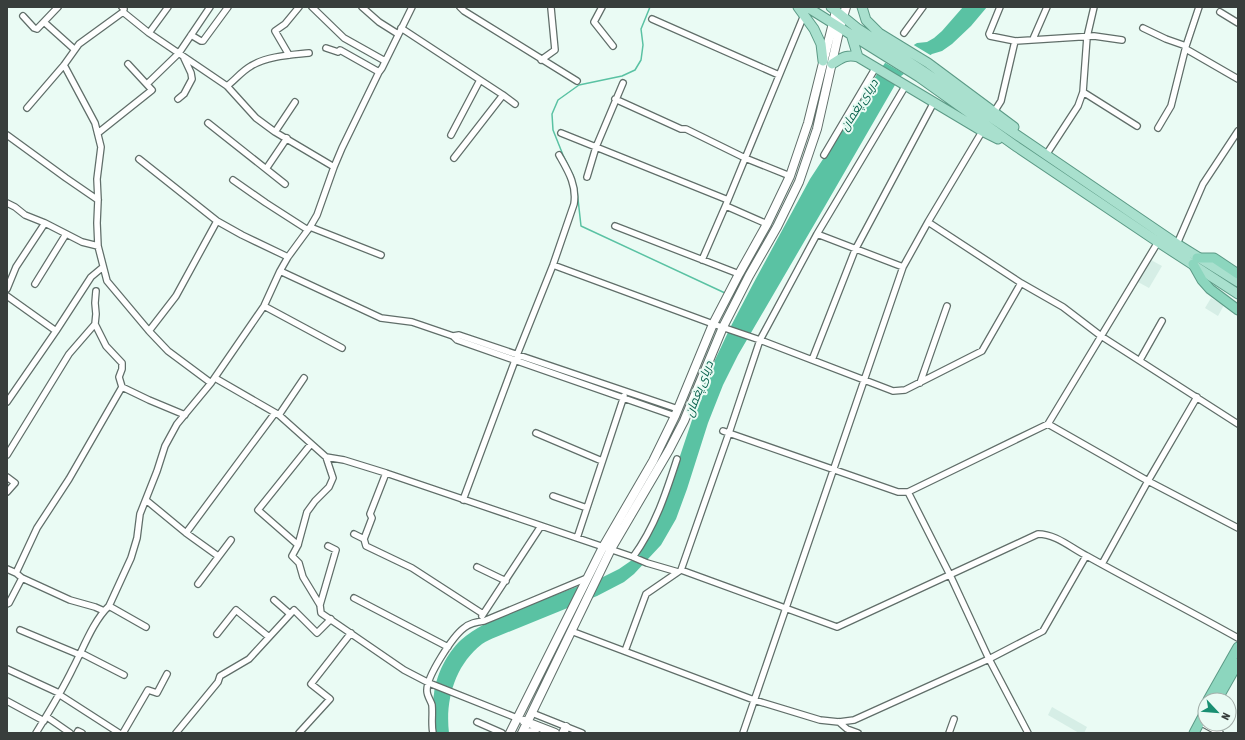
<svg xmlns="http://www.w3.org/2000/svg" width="1245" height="740" viewBox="0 0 1245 740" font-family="'Asap Condensed',Cairo,sans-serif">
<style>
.built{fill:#d6eee6}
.water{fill:#5ac2a3}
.pier{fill:#eafbf4}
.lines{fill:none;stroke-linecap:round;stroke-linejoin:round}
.stream{stroke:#5ac2a3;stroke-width:1.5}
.minor-casing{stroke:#606e69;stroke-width:8}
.secondary-casing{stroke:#606e69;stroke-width:10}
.primary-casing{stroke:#5c9a86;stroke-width:11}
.trunk-casing{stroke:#5c9a86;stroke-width:11}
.minor{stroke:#fff;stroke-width:5.5}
.secondary{stroke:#fff;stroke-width:8}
.primary{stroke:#a9e0ce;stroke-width:9}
.trunk{stroke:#8cd6be;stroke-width:9}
.labels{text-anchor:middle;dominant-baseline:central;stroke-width:4;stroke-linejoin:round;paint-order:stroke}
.water-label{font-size:12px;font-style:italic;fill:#065f4a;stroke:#eafbf4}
</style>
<rect width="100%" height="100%" fill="#eafbf4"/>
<path class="built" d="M1151 260 1162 266 1149 288 1138 282Z
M1211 298 1224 305 1218 316 1205 308Z
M1052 707 1087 727 1084 733H1079L1048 715Z"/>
<path class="water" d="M963 7H987L971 26 952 44 942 51 932 54 901 76 895 85 825 206 738 355 723 385 708 423 687 489 676 519 661 545 634 574 624 582 597 596 496 637C491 639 486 641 482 644 455 665 445 700 449 733H436C431 722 432 705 434 694 436 675 447 653 461 640 476 626 498 618 517 610 545 598 574 588 603 577L619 569 635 558 661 513 705 381 731 326 753 284 810 179 859 104 877 74 885 63 917 43 927 42 934 38 942 31Z"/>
<path class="pier" d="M912 44 932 56 931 58 906 75 884 62Z"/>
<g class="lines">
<path class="stream" d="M650 7 641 29 643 45 641 60 635 70 622 76 579 85 558 100 552 114 553 130 563 155 573 175 577 190 581 226 725 293"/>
<defs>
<path id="minor" d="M122 7 124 9 123 12 149 33 227 86 256 118 275 132 334 167
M312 7 344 38 385 61
M362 7 379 22 398 34
M460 7 464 11 577 81
M602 7 594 22 613 46
M1000 7 989 34 990 36 1015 41 1094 36 1122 40
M1220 12 1238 23
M23 16 34 28 37 29 58 7
M652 19 779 75
M44 22 74 49
M401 28 503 95 515 104
M1143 28 1166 39 1186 46
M149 33 168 7
M904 33 923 7
M191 35 201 41H203L228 7
M1033 39 1047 7
M326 48 338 52 340 50 379 72
M1186 49 1238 79
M289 55 275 31 285 24 299 7
M541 60 555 50 551 8
M64 65 95 123 101 147 97 179 98 200 97 223 98 246 107 281 149 331 168 351 211 383
M147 84 179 53 210 7
M227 86C235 80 242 71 251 66 267 56 291 55 309 53
M1083 92 1137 126
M178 99 184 94 192 79 191 73 184 58
M615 99 681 129H686L745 158 790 176
M27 108 64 65 79 44 123 12
M994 112 1001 101 1015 41
M208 123 285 184
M1158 128 1171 106 1186 46 1199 7
M275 132 295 102
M98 133 152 90 128 64
M561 133 728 200
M7 135 66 178 98 200
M451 135 480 80
M824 155 876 67
M1046 155 1078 106 1083 92 1087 37 1094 7
M454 158 503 95
M139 159 217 221 242 235 288 257
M266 169 287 138
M587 177 596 147 623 83
M233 180 266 203 308 230
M7 203 15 207 25 215 45 223 82 242 98 246
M726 206 767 224
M928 222 1021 283 1063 307 1101 336 1238 424
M615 226 739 274
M310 227 381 255
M817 234 903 267
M1177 244 1203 184 1238 131
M702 260 728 200 804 15
M553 265 713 324 760 340 893 391 905 390 982 351 1021 283
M280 271 381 318 412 322 453 336 457 340 675 416
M35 284 66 234
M7 289 16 267 45 223
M96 291 95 303 96 314 95 324 106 346 122 363V369L119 377 122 387 149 400 185 415
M7 296 56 331
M264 306 342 348
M149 331 176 296 217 221
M453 336 459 335 678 409
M812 360 855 250 934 102
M1140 360 1162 321
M215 378 279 415 326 457 344 460 386 473 633 557 647 563 678 572 681 570 837 627 1038 534C1056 534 1071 548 1087 556 1137 584 1188 610 1238 638
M920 383 947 306
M7 402 56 331 91 277 103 267
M279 415 304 378
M1048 424 1148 481 1238 528
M723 431 898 492H908L1048 424 1158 242
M536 433 602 461
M7 455 69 354 95 324
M326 457 333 478 329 487 315 501 307 512 298 545 292 556 299 563 303 577 320 605 321 613 404 670 429 683 517 718
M7 477 15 483 7 492
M908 492 950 575 989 659 1028 733
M553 496 587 508
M146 500 186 533 218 556
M463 500 517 355 553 265 574 204C577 185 568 171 559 155
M186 533 275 413
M354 534 364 539 366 546 412 568 483 614
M577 538 624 396
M364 539 372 518 370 514 386 473
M298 545 258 510 311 444
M633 557C655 527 666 493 677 459
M1102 564 1148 481 1197 397
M477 567 506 581
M7 569 16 573 22 578 70 600 95 607 104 611
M681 570 729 433 760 340 817 234 906 85
M16 573 37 528 69 479 122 387
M198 584 231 540
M354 598 448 647
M274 600 290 614
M7 604 9 603 22 578
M320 605 336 550 328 546
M109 606 146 627
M482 616 541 526
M20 630 80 655
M571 631 754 700 820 720 839 722 854 720 989 659 1043 631 1086 556
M217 634 236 610 269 637
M625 651 646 594 678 572
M81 653 124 675
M7 669 59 693 60 695 119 733
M7 701 44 721
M532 713 582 733
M47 717 70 733
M477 722 502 733
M839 722 847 729 858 733
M1200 722 1220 733
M36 733C49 712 62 691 73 668 83 649 93 621 109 606L131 558 137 538 140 514 157 471 165 446 177 424 211 383 264 306 280 271 288 257 310 227 317 215 334 167 342 148 379 72 382 68 412 7
M77 733 78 731 82 733
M123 733 148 690 157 693 167 674
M176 733 218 682 220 676 249 659 294 610 317 633 331 619
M299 733 330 699 311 684 351 633
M433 733C431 724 433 715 432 705 431 701 427 696 427 691 426 677 453 636 464 628 470 623 476 622 484 621L587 578
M743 733 903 267 928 222 983 130
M949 733 954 719"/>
<path id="secondary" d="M524 721 555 733
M510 733 603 547 653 461 675 416 713 324 739 274 767 224 790 176 808 123 836 11
M522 733 611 549 669 450 684 421 723 327 749 276 777 227 799 182 817 129 840 27 846 7
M526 733 532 732 535 733
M563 733 566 727"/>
<path id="primary" d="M798 7 814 29 821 44 823 61
M807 7 919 77 1017 147 1158 242 1238 294
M831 7 857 28 923 71 1177 244 1238 282
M862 7 866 20 879 33 928 63 1014 127
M851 34 858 57
M832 64C842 58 846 54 858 57L982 131 998 139"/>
<path id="trunk" d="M1197 258H1214L1238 274
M1193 264 1202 280 1210 289 1238 310
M1208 700 1238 647
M1217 700 1238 663
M1194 733 1203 716 1205 707"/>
</defs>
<use href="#minor" class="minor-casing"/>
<use href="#secondary" class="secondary-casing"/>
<use href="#primary" class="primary-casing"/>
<use href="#trunk" class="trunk-casing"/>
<use href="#minor" class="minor"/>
<use href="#secondary" class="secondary"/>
<use href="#primary" class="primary"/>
<use href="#trunk" class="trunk"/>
</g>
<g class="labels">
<g class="water-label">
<text transform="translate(859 105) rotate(-57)">دریای پغمان</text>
<text transform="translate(699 389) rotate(-69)">دریای پغمان</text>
</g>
</g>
<rect width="1245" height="740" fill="none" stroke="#383e3c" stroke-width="16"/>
<g transform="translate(1217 712) rotate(116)"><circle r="19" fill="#eafbf4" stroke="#a3afaa"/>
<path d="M0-3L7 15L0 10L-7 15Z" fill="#198f72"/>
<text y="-6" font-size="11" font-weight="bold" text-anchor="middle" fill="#383e3c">N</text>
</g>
</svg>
